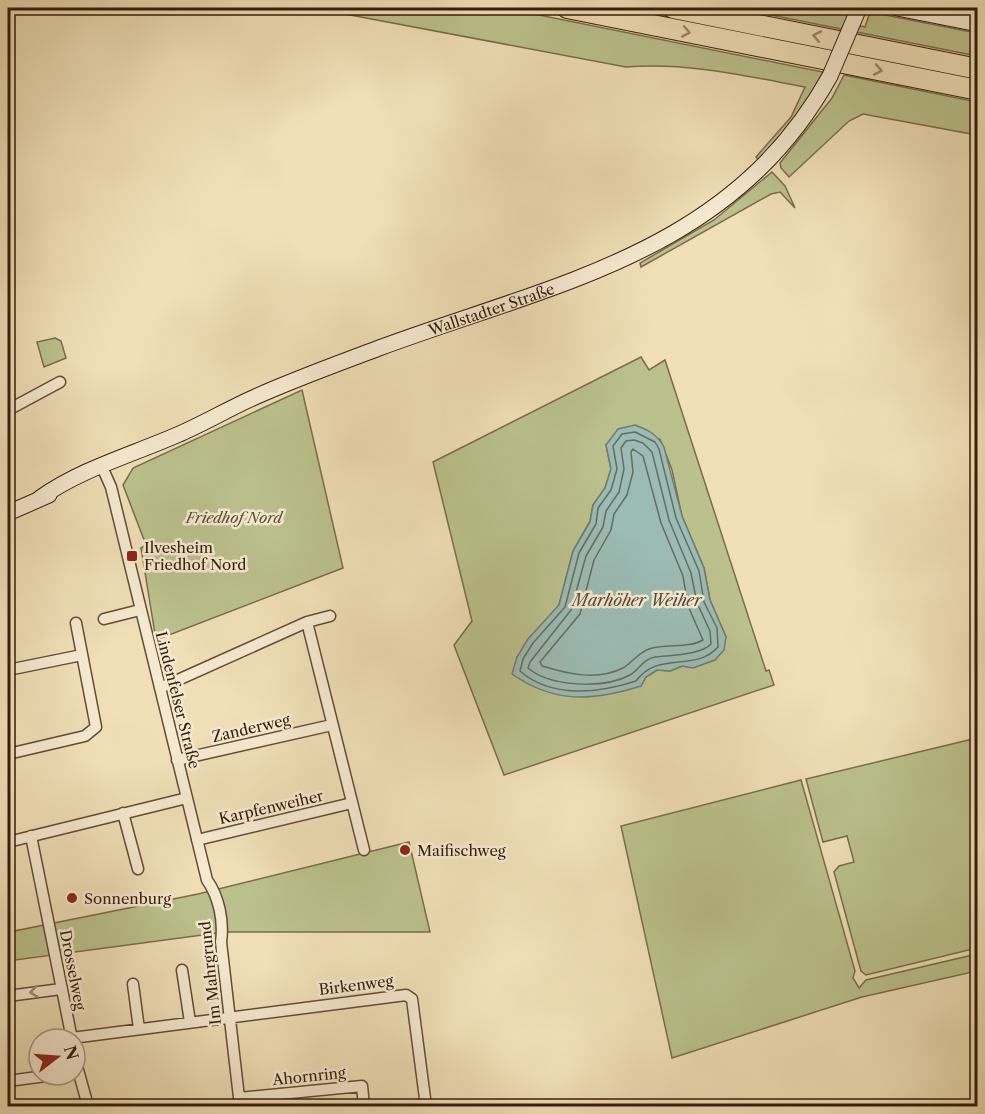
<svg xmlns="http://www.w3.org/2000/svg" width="985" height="1114" viewBox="0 0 985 1114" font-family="'Libre Caslon Text',serif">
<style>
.green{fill:#bbc18d;stroke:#786e4c;stroke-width:1.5;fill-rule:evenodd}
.water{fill:#9bbcb5;stroke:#737c71;stroke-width:1.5}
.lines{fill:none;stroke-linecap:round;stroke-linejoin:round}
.shore{stroke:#686c60;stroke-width:1.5}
.street-casing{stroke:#644c36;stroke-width:13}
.secondary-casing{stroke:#361b0b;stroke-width:17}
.highway-casing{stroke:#361b0b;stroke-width:22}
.street{stroke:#f5ead0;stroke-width:10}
.secondary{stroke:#f5ead0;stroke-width:15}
.highway{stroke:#f0dfb7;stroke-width:20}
.secondary-bridge-casing{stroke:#361b0b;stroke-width:17;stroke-linecap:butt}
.secondary-bridge{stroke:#f5ead0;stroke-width:15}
.oneway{stroke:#9c876a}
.oneway2{stroke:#9f8d77}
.poi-dot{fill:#8f2418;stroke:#f5ead0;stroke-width:2}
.labels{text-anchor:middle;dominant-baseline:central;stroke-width:5;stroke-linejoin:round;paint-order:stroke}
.street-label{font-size:15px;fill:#361b0b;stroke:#f5ead0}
.park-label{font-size:15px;font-style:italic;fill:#5e4d32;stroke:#f5ead0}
.poi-label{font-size:15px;fill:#361b0b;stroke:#f5ead0;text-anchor:start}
.water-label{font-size:16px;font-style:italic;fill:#544b3e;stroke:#f5ead0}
</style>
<rect width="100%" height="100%" fill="#f0dfb7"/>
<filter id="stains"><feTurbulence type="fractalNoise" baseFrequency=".00333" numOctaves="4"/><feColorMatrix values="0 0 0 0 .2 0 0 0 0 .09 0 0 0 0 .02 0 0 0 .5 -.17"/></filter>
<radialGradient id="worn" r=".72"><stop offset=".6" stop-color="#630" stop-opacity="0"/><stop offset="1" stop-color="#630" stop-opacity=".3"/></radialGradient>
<path class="green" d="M313 8H504L823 72 814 90 816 91 761 162 756 157 791 117 805 87C746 76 686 62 626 67Z
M610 8H628L667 15 977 77V81Z
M736 8H852L846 22 865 27 870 12 977 33V56Z
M844 75 977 102V135L863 114 849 121 789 177 781 168 780 163 832 98Z
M772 172 785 186 795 208 780 192 771 194 641 267 640 263 714 220Z
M55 338 61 341 66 358 44 367 37 342Z
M641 357 649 370 665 360 766 671 769 670 774 685 504 775 454 645 472 621 433 462ZM660 439 672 470 682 516 704 568 710 600 726 637 715 660 694 667 682 666 670 671 657 670 646 677 641 686 517 657 559 605 573 551 590 521 593 505 605 488 611 469 606 445Z
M302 390 343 568 156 640 141 548 146 545 123 485 133 468Z
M977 738V948L866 975 861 971 834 872 839 866 854 862 847 836 823 842 806 779Z
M801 780 855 971 853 978 859 988 866 980 977 954V971L862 997 672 1058 621 826Z
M409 842 430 932H225L8 961V893L14 931 198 894Z"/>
<path class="water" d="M635 425C648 430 657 434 664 447L682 516 704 568 710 600 726 637 724 650 715 660 693 668 682 666 670 671 657 670 646 677 641 686C593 701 555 704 512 674L517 657 528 639 559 605 573 551 590 522 593 505 605 488 611 469 606 445 618 429Z"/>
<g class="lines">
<path class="shore" d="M635 432 655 442 659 449 676 518 699 571 704 602 717 628 718 647C695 673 659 650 636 681 599 693 552 699 520 671L523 659 533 643 565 607 579 553 596 524 598 508 611 490 617 469 613 446 622 434Z
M634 440 643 443 652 452 669 520 691 573 697 603 710 631 711 644C701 655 670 655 655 657 643 659 639 670 630 675 604 689 550 687 528 668L530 662 571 610 586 556 603 527 606 511 619 492 624 469 621 448 626 441Z
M633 449 643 456 661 523 683 576 688 606 703 640C688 649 666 643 649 649 638 653 632 663 623 668 597 681 568 674 542 666L540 662 580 614 594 560 611 530 614 514 627 495 633 472 631 452Z"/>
<defs>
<path id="street" d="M8 410 60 382
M102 467 111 487 207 880C219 897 224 921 221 942L240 1106
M104 619 140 610
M307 622 330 616
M8 670 82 655
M160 688 307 622 364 850
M8 754 85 736 96 727 76 623
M177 760 332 725
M123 813 138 869
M31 836 72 1039
M197 840 352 803
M8 842 187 798
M182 970 190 1022
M133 984 139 1029
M8 996 61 989
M72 1038 406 995 412 999 426 1106
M75 1059 88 1106
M8 1081 53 1075
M239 1098 362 1086 364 1106"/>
<g id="secondary">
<path d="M897 8 978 24"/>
<path id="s1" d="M40 498C81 469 131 455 177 435 203 424 228 409 255 397 295 379 337 364 379 348 554 283 731 254 830 76"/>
<path d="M8 513 49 495"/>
</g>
<path id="highway" d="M567 8 978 90
M673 8 978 69"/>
</defs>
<use href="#street" class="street-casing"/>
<use href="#secondary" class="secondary-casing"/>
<use href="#highway" class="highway-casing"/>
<use href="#street" class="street"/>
<use href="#secondary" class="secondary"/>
<use href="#highway" class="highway"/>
<defs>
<path id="secondary-bridge" d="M830 76 859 8"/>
</defs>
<use href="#secondary-bridge" class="secondary-bridge-casing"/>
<use href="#secondary-bridge" class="secondary-bridge"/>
</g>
<defs><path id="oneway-chevron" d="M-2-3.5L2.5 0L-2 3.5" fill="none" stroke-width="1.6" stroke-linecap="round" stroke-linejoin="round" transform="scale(1.5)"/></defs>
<g class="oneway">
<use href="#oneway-chevron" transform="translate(686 32) rotate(11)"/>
<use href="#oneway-chevron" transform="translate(817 36) rotate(-169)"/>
<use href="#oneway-chevron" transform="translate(878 70) rotate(11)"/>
</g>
<use class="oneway2" href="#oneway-chevron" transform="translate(34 992) rotate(173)"/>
<g class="poi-dot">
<rect x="126" y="550" width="12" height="12" rx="3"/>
<circle cx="405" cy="850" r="6"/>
<circle cx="72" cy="898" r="6"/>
</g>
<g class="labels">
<g class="street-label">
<text stroke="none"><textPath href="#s1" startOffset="490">Wallstadter Straße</textPath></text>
<text transform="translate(178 700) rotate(76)">Lindenfelser Straße</text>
<text transform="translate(251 728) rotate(-13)">Zanderweg</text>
<text transform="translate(271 807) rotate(-13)">Karpfenweiher</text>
<text transform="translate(73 970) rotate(79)">Drosselweg</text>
<text transform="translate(210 973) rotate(-96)">Im Mahrgrund</text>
<text transform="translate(356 985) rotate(-7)">Birkenweg</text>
<text transform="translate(309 1076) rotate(-6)">Ahornring</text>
</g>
<g class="park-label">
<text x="234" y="517">Friedhof Nord</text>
</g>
<g class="poi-label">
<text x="144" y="547">Ilvesheim<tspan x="144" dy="17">Friedhof Nord</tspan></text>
<text x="417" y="850">Maifischweg</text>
<text x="84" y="898">Sonnenburg</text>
</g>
<g class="water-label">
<text x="637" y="600">Marhöher Weiher</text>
</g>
</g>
<rect width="985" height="1114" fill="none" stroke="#f0dfb7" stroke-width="30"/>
<rect x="9" y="9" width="967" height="1096" fill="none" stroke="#361b0b" stroke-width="3"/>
<rect x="15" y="15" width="955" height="1084" fill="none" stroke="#361b0b" stroke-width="1.5"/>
<g transform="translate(57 1057) rotate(73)"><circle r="28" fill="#f5ead0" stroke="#a99781" stroke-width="1.5"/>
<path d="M0-4.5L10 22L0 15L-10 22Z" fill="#8f2418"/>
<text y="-9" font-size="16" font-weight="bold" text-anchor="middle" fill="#361b0b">N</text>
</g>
<rect width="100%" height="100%" filter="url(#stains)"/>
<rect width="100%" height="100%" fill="url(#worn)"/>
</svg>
